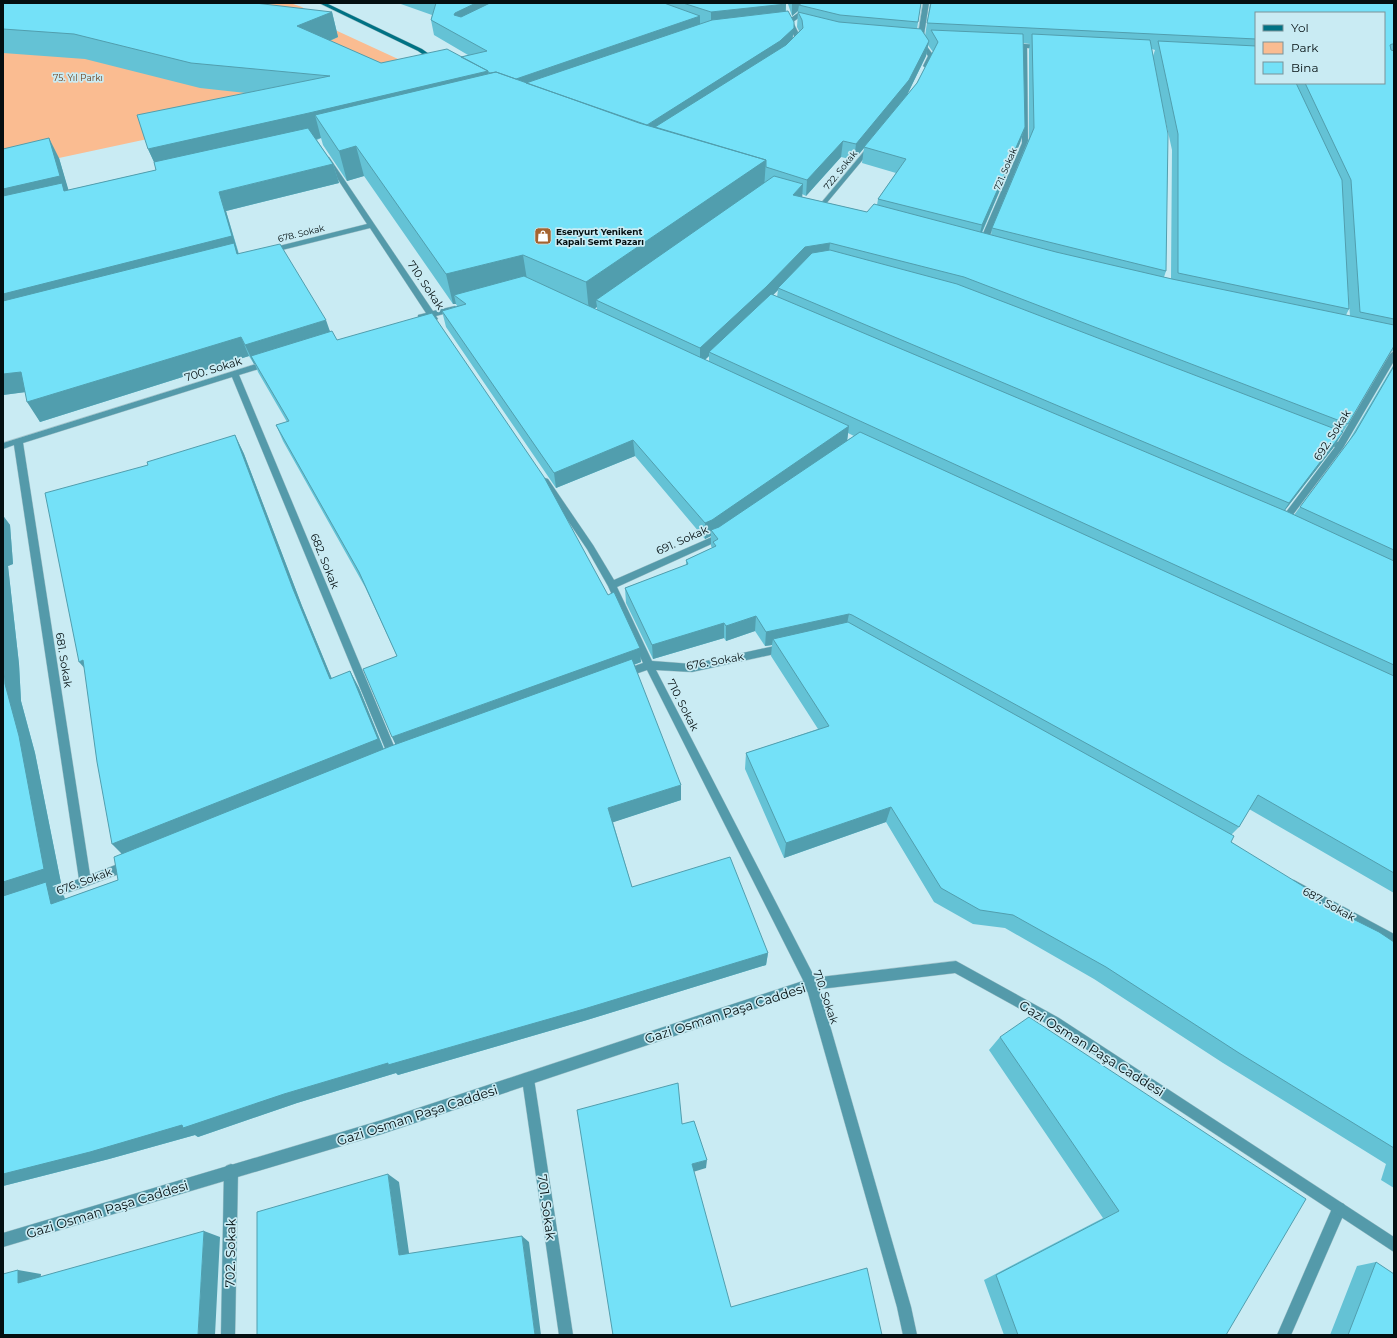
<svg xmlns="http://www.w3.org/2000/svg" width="1397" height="1338" viewBox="0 0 1397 1338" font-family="Montserrat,sans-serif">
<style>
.green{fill:#fabc91}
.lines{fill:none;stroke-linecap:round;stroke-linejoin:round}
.minor-casing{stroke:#a9c8cf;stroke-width:1}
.tertiary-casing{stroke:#a9c8cf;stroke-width:1}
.secondary-casing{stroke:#a9c8cf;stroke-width:1}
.minor{fill:#549aaa;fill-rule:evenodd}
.tertiary{fill:#549aaa;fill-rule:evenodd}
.secondary{fill:#007284;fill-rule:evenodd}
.wall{fill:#64c2d5;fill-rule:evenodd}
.shaded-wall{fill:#519eae}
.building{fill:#74e1f8;stroke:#519eae}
.labels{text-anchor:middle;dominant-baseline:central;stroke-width:3.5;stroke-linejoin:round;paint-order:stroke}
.far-park-label{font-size:9px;fill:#6e401c;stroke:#c9ebf3}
.far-street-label{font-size:9px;fill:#040f11;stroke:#c9ebf3}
.far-poi-label{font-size:9px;font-weight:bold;fill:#040f11;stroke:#c9ebf3;text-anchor:start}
.street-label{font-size:11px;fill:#040f11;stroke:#c9ebf3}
.near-street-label{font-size:13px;fill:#040f11;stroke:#c9ebf3}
</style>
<rect width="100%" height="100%" fill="#c9ebf3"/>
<path class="green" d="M3 3H290L302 7 333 29 437 77 3 170Z"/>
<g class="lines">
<defs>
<path id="minor" d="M812 3H819L793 22 800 36V43L797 46H793L794 36 788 24 781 25 778 23 788 20Z
M923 3H929L923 41 934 56 929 66 926 68 923 66 928 56 917 41Z
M1010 43 1042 45 1045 47 1042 49 1027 48 1028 143 986 245 982 247 978 245 1022 143 1021 47 1008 46V44Z
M870 144 875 145 825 205H821V203Z
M325 157H329L433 311 455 306 459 308 458 310 436 316 438 319 434 321 429 317 418 319V315L426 313 370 228 270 253H267V249L367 224 324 158Z
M1394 351V361L1343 448 1286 524H1280L1278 522 1280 520 1335 447 1321 442 1320 440 1321 438 1324 437 1338 442 1390 354Z
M269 360 272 361V365L239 375 399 758 398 761 394 763 390 761 389 758 232 377 23 443 90 875 128 860 132 861 134 865 132 869 85 887 45 900 41 899 39 895 41 891 79 879 14 445 3 449V443Z
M545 478 548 479 593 545 614 580 712 537 719 532H725L727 534 718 541 617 587 652 661 692 664 784 644 787 645 789 648 787 651 784 652 692 672 656 670 818 984 911 1307 917 1335H903L897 1307 806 986 647 670 624 678 620 677 619 674 620 671 643 663 608 586 587 549 541 481Z
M1294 880 1394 934V946L1290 889 1288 885 1290 881Z
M528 1073 533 1074 534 1079 573 1335H559L522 1079 523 1074Z
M231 1164 236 1166 238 1171 235 1335H221L224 1171 226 1166Z
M1339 1202 1344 1204 1346 1209 1291 1335H1277L1334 1204Z"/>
<path id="tertiary" d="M956 961 1059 1018 1394 1237V1252L1051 1026 955 973 812 990 382 1134 3 1247V1233L382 1120 812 978Z"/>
<path id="secondary" d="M319 3H326L422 49 439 61 434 62 418 51Z"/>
</defs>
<use href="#minor" class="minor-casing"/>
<use href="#tertiary" class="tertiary-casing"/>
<use href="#secondary" class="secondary-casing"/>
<use href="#minor" class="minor"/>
<use href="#tertiary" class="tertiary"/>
<use href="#secondary" class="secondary"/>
</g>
<path class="wall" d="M3 3 332 12 338 37 330 41 381 63 461 57 468 55 434 35 431 20 432 15 398 3H786V11L793 38 799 31 797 27 798 11 792 16 788 4 787 3H921L917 29 925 36 930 3H1394V350L1391 352 1348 424 1333 448 1285 510 1294 515 1348 442 1394 364V893L1249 809 1239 827 1232 834 1231 842 1303 894 1394 942V1188L1381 1180 1386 1164 1223 1063 1094 979 1005 928 973 924 934 902 886 822 784 858 745 769 746 753 818 729 771 656 772 645 765 646 755 631 726 641 724 638 653 659 626 603 625 588 686 565V560L712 548 711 546V536L705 539 635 456 556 488 446 327 442 311 457 306 456 304H453L364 176 347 181 323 145 321 138 317 140 333 164 339 183 226 211 239 254 330 331 337 340 641 662 634 665 681 800 613 822 632 887 768 953 766 965 587 1020 398 1075 396 1073 297 1103 198 1137 195 1135 109 1159 3 1186V510L4 517 10 525 13 564 8 566 19 664 21 701 35 753 61 883 52 886 64 896 65 899 118 880 121 853 148 465 235 435 244 454 302 606 332 679 350 671 359 688 384 749 395 745 397 656 365 587 283 441 276 425 287 422 258 372 255 364H254L249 356 40 422 25 392 3 395V149L59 158 68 190 156 170 154 162 148 149 246 93 200 88 85 59 3 53ZM1256 13 1384 83H1256ZM1023 43 1030 44 1029 50V138L992 228 991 235 982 233 1020 143 1025 127ZM928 45 933 52 917 83 907 95 926 56ZM1152 49 1155 50 1153 56ZM1163 109 1172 150 1171 279 1164 277 1166 271ZM864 148 862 163 896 173 878 199 877 205 867 212 802 197V194L806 196 841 157 854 160ZM1347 277 1350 316 1346 315 1349 309ZM778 290 777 297 773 295ZM597 307V310L594 309ZM709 356V361L705 360ZM848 433 854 436 847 440Z
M1000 1037 1226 1335H1004L984 1280 1103 1218 989 1050Z
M1376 1262 1394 1335H1330L1357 1266Z"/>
<path class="shaded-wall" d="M476 3H509L457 29 454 15 455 13Z
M792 3H809L799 5 798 11 792 16Z
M786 4 785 19 711 27V12Z
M332 12 338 37 305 51 297 26Z
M700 16V31L517 86 507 82Z
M794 28 792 42 657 135 640 130Z
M929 41 926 56 907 95 864 147V148L854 160 856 144Z
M488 71 492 97 315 115 321 138 160 175 148 149Z
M1025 127 1020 143 978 241 982 225Z
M49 138 59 158 70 195 3 210V189Z
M843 141 841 157 806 196 807 180Z
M356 146 364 176 347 181 339 151Z
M766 160 764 189 596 300 597 307 589 312 586 282Z
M333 164 339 183 226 211 239 256 3 317V294L219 192Z
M803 184 802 201 793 195Z
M830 243 828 260 778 288V290L765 303 709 352V356L700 364V348L805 247Z
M523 255 528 286 454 295 456 304H453L446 274Z
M326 320 333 340 251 356 255 364H254L245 345Z
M241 337 249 356 40 422 27 402Z
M21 372 34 391 3 395V374Z
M3 410 4 433 3 434Z
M849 426 847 442 714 534 711 530V536L705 539V523Z
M1343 432 1333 448 1279 518 1289 503Z
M235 435 244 454 302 606 339 696 330 679 293 589Z
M633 440 635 456 556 488 554 473Z
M3 510 4 517 10 525 13 564 8 566 19 664 21 701 35 753 61 883 52 886 64 896 68 917 3 901 5 684 3 654Z
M849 614 846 629 773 639 772 645 765 646 766 632Z
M756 616 755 631 726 641V626Z
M724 623V638L653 659 652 645Z
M640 648 641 662 398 750 392 737Z
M83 660 94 679 79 662Z
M350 671 359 688 386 755 127 859 112 844Z
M681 785V800L611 823 608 808Z
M891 807 886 822 784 858 786 843Z
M768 953 766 965 587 1020 398 1075 396 1073 297 1103 198 1137 195 1135 109 1159 3 1186V1174L284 1094 388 1063Z
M707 1160 706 1168 693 1172 692 1164Z
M388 1174 399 1182 410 1260 399 1255Z
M204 1231 220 1237 215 1335H198Z
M522 1236 529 1242 541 1335H535Z
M18 1270 41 1274 40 1287 18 1283Z"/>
<path class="building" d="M3 3H255L332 12 297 26 381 63 447 49 488 71 309 113 148 149 137 115 330 76 191 63 74 34 3 29Z
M436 3H476L455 13 454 15 461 17 490 3H664L700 16 516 79 496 72 490 73 488 72V71L461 57 487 51 431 20Z
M683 3H786V4L711 12Z
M802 3H921L918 22 840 15 799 5Z
M931 3H1394V44H1392L1390 45 1391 50 1394 51V319L1360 312 1351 180 1305 83H1384V13H1256V39L927 23Z
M788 11 794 22V28L780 41 647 125 526 83 712 20Z
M798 12 839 22 921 29 929 41 909 80 856 144 843 141 807 180 766 167V160L655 127 786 45 803 28 802 20Z
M931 30 1023 34 1025 127 982 225 878 199 906 159 864 147 917 83 938 42Z
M1032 34 1150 40 1168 134 1166 271 992 228 1034 128Z
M1158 41 1256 46V83H1296L1342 180 1349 309 1178 273V134Z
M496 72 639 123 766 160 586 282 523 255 446 274 356 146 339 151 315 115Z
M308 128 333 164 219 192 232 236 3 294V196L62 183 64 191 156 170 154 162Z
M49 138 60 176 3 189V149Z
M774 176 803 184 793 195 867 212 874 204 1056 252 1172 279 1394 325V346L1348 424 964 277 830 243 805 247 766 287 700 348 596 300Z
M234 243 237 254 280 244 326 320 245 345 241 337 27 402 21 372 3 374V301Z
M830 250 957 284 1343 432 1289 503 778 288 812 253Z
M524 276 849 426 712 520 705 523 633 440 554 473 442 311 466 304 454 295Z
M771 294 1288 512 1394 561V665L709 352Z
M432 313 544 477 608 595 614 592 640 648 392 737 363 669 397 656 359 572 276 425 289 421 251 356 332 331 337 340Z
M1394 366V550L1300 507 1355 433Z
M860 432 1394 676V873L1258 795 1239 827 852 615 849 614 766 632 756 616 726 626 724 623 652 645 625 588 688 564 686 560 716 546 713 542 718 539 711 530 719 527Z
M235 435 293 589 330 679 350 671 378 739 112 844 97 762 83 660 79 662 45 493 148 465 147 462Z
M848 622 1234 836 1231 842 1306 888 1303 894 1379 932 1394 942V1148L1239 1053 1106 967 1013 915 980 910 941 888 891 807 786 843 746 753 829 726 773 639Z
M3 654 5 684 19 736 44 869 3 882Z
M632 659 681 785 608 808 632 887 730 857 768 953 584 1009 388 1065V1063L284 1094 183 1128 182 1125 90 1152 3 1174V896L46 882 51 904 118 880 114 857 391 746Z
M1029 1017 1306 1199 1226 1335H1018L996 1275 1119 1211 1000 1037Z
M678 1083 682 1124 694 1121 707 1160 692 1164 731 1307 867 1268 882 1335H613L577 1110Z
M388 1174 399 1255 522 1236 535 1335H257V1212Z
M204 1231 198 1335H3V1274L18 1270V1283Z
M1376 1262 1394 1274V1335H1348Z"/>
<defs>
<symbol id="shop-square" viewBox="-11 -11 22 22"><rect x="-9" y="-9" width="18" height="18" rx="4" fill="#a56330" stroke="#c9ebf3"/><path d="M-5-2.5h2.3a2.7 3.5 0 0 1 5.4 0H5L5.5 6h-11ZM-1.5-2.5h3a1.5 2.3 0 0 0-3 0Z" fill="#fff"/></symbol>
</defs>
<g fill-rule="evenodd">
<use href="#shop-square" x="533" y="226" width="20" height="20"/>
</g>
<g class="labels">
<g class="far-park-label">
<text x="78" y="77">75. Yıl Parkı</text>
</g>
<g class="far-street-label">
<text transform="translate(1005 169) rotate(-67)">721. Sokak</text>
<text transform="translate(840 170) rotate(-51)">722. Sokak</text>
<text transform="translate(301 233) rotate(-14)">678. Sokak</text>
</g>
<g class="far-poi-label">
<text x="556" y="231">Esenyurt Yenikent<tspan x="556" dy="10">Kapalı Semt Pazarı</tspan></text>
</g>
<g class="street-label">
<text transform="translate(426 285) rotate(56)">710. Sokak</text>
<text transform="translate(213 369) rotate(-17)">700. Sokak</text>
<text transform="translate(1332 435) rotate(-57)">692. Sokak</text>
<text transform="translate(682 540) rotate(-24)">691. Sokak</text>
<text transform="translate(325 561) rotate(68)">682. Sokak</text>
<text transform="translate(64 660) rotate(81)">681. Sokak</text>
<text transform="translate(715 661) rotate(-10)">676. Sokak</text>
<text transform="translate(683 705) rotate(63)">710. Sokak</text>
<text transform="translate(84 881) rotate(-20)">676. Sokak</text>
<text transform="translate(1329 904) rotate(29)">687. Sokak</text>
<text transform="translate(826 997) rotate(71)">710. Sokak</text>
</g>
<g class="near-street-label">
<text transform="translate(725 1013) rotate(-18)">Gazi Osman Paşa Caddesi</text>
<text transform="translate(1092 1048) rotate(32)">Gazi Osman Paşa Caddesi</text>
<text transform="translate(417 1115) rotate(-18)">Gazi Osman Paşa Caddesi</text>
<text transform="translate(547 1207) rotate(82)">701. Sokak</text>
<text transform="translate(107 1209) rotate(-17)">Gazi Osman Paşa Caddesi</text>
<text transform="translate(230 1253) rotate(-89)">702. Sokak</text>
</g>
</g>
<rect width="1397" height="1338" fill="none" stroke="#040f11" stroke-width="8"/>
<rect x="1255" y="12" width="130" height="72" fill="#c9ebf3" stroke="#7a9399"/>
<rect x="1263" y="25" width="20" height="6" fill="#007284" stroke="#7a9399"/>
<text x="1291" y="32" font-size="12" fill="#040f11">Yol</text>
<rect x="1263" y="42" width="20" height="12" fill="#fabc91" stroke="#7a9399"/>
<text x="1291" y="52" font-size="12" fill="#040f11">Park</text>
<rect x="1263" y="62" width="20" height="12" fill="#74e1f8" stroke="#7a9399"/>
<text x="1291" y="72" font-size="12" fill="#040f11">Bina</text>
</svg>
